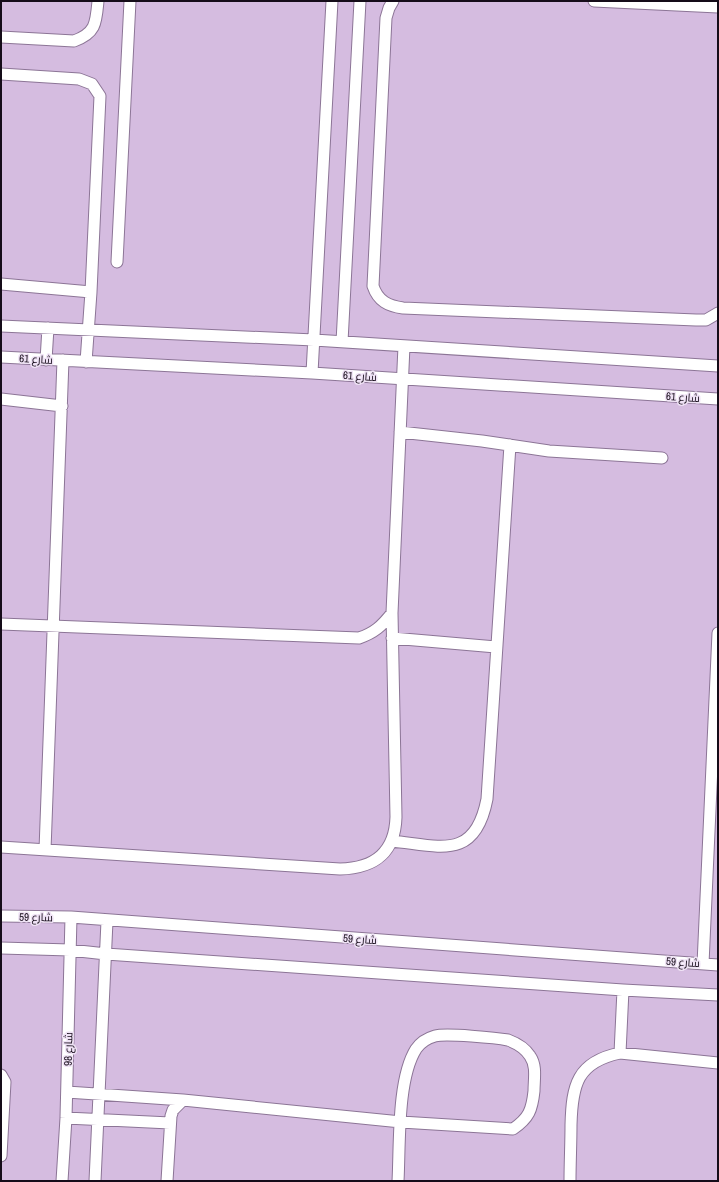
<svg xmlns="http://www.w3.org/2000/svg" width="719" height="1182" viewBox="0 0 719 1182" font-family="'Archivo Narrow',Cairo,sans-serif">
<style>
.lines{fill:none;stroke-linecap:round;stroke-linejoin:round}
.service-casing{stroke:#8c7596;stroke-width:13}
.service{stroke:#fff;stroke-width:11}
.labels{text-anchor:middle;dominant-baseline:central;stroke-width:3;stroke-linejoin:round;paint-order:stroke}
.street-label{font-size:11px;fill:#150c19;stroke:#efe2f5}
</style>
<rect width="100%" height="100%" fill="#d5bce0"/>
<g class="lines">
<defs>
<path id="service" d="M393 1 389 8 386 18 373 286C378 301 388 306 403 308L696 320H706L718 313
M594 1 718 7
M1 37 74 41C96 33 96 23 98 1
M1 74 79 79 92 84 100 96 91 292 86 362
M117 262 130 1
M1 284 91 292
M1 326 314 340 718 366
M342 342 360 1
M1 357 312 373 718 399
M46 360 48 328
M312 373 332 1
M1 399 62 406
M400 432 482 441 549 451 662 458
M1 624 359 638C374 633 382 626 392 613
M392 638 496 647
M392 841C440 846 475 861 487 799L510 445
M1 847 340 869C375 868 395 852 396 817L392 613 404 346
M45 850 63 360
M1 916 71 917 718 965
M1 948 70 950 106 954 623 990 718 995
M703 964 718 633
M620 1053 623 990
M1 1075 5 1082 1 1156
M67 1092 183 1100
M66 1118 170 1123
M62 1181 66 1118 71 917
M95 1181 107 921
M167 1181 171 1116 173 1110 183 1100 401 1122 513 1129C529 1118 532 1110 534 1091 534 1079 537 1066 530 1056 525 1048 516 1043 508 1040 497 1038 446 1033 435 1036 428 1038 420 1043 416 1049 397 1079 400 1145 398 1181
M570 1181C570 1162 571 1144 571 1125 572 1085 577 1062 620 1053L718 1063"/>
</defs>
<use href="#service" class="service-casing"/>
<use href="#service" class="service"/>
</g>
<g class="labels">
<g class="street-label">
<text transform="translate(36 359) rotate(3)">شارع 61</text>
<text transform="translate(360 376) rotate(4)">شارع 61</text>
<text transform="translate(683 397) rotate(4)">شارع 61</text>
<text transform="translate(36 917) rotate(1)">شارع 59</text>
<text transform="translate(360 939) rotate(4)">شارع 59</text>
<text transform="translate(683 962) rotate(4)">شارع 59</text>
<text transform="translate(68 1049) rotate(-89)">شارع 98</text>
</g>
</g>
<rect width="719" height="1182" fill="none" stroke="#150c19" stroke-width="4"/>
</svg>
